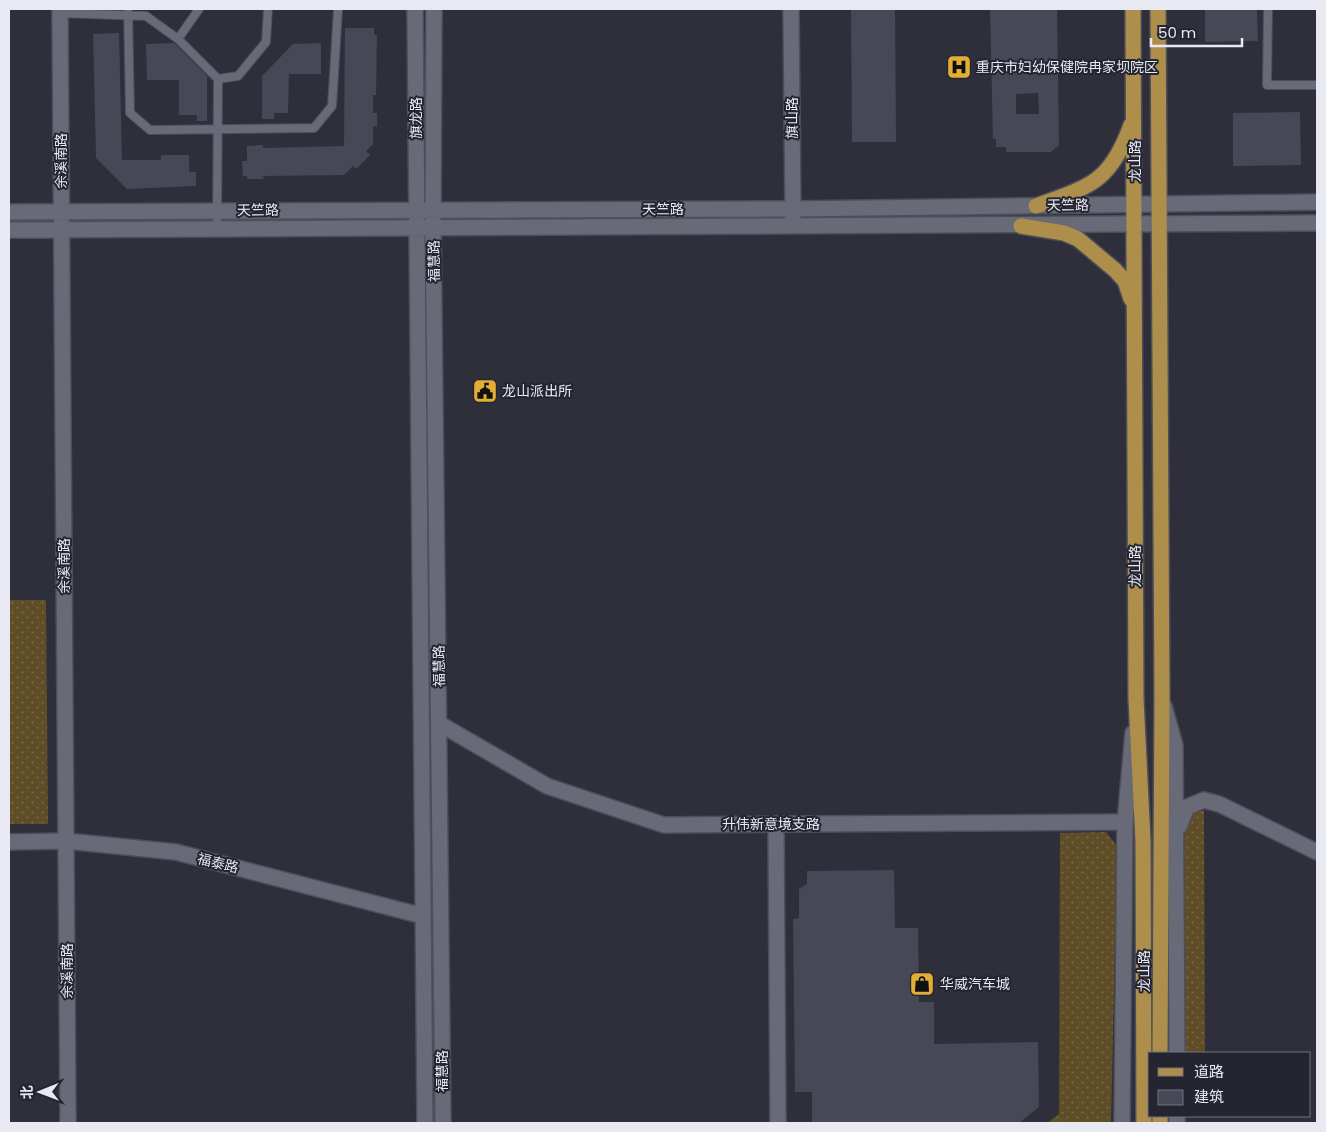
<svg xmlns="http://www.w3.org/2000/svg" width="1326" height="1132" viewBox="0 0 1326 1132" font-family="Poppins,'Noto Sans SC',sans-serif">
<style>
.grass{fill:url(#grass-dots)}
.building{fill:#464855;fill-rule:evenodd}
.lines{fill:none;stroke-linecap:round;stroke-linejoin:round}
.lane-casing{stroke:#4d4e58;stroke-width:10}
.street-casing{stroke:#4d4e58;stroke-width:18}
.secondary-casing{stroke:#4d4e58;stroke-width:18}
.primary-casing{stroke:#4d4e58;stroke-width:18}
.lane{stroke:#686a78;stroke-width:8}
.street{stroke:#686a78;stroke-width:15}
.secondary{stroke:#686a78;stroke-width:15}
.primary{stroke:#ad8f4b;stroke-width:15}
.labels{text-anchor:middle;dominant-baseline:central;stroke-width:4;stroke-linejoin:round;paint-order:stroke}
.poi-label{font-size:14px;fill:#e8e9f2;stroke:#242531;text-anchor:start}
.street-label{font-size:14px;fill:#e8e9f2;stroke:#242531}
</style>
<defs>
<pattern id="grass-dots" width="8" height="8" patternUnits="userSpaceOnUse" patternTransform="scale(1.25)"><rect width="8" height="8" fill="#5f4d27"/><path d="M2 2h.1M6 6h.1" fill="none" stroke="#766747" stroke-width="1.8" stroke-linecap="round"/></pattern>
</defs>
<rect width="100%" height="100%" fill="#2e2f3b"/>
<path class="grass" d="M9 600H46L48 824H9Z
M1197 811H1204L1205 1053H1184L1183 837 1190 815Z
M1106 832 1117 846 1111 1123H1047L1059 1114 1060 833Z"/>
<path class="building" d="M851 9H895L896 142H852Z
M990 9H1057L1059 145 1051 152H1006V147H996V139H993ZM1038 93 1039 114H1016V94Z
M1205 9H1257L1258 41 1205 42Z
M345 28H374V35H377L376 95H373V113H377V127L373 126V144L366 151 370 155 356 169 353 166 344 175 263 176 264 179H247V176H243L242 161H247V146L263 145V148L344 146Z
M119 33 122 160H161V155H189V172H196V186L127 189 96 158 93 34Z
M174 43 207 76V121H197V115H179V80H147L146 44Z
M321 43V74H289L288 113H274V119H262V76L293 44Z
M1300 112 1301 165 1233 166V113Z
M894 870 895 928H918L919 1002H934V1044L1038 1042 1039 1107 1019 1123H812V1092H795L793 919 799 918V889L807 884V871Z"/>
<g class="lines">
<defs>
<path id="lane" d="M128 9 130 113 150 130 314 128 332 106 338 9
M1268 9 1267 85H1317
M60 13 146 16 178 39 218 79 217 230
M178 39 199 9
M218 79 238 76 266 42 268 9"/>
<path id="street" d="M440 724 547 786 664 825 1125 822
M776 824 778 1123"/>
<path id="secondary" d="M60 9 68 1123
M415 9 425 1123
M434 9 433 226 443 1123
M791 9 793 217
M9 212 792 209 1317 202
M9 230 1317 223
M1164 706 1175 745 1177 1053
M1179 827 1187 807 1204 800 1219 804 1317 852
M9 842 66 841 176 852 423 916
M1177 1116V1123
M1122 1123 1125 822 1133 733"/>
<path id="primary" d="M1133 9 1136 699 1143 841 1144 1123
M1158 9 1162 698 1160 1053
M1036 206C1090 186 1110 183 1131 125
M1021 226 1064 233 1078 239 1115 270 1125 281 1131 299
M1160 1123V1116"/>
</defs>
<use href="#lane" class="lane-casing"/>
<use href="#street" class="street-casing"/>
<use href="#secondary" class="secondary-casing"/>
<use href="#primary" class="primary-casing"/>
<use href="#lane" class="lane"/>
<use href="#street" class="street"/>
<use href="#secondary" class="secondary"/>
<use href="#primary" class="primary"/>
</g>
<defs>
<symbol id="hospital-square" viewBox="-11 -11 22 22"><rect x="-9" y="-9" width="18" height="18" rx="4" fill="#e2af34" stroke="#242531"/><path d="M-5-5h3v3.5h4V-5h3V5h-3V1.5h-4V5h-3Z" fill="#111"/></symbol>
<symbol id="civic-square" viewBox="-11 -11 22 22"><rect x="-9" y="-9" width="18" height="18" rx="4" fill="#e2af34" stroke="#242531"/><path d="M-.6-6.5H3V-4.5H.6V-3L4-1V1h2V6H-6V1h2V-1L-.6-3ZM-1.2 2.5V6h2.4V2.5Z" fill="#111"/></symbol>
<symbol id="shop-square" viewBox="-11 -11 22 22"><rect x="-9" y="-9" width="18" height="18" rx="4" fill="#e2af34" stroke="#242531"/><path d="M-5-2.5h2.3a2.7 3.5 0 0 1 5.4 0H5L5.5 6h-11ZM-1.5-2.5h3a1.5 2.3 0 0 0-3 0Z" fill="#111"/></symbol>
</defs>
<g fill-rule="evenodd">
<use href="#hospital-square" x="945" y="53" width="28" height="28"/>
<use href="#civic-square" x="471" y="377" width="28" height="28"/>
<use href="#shop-square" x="908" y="970" width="28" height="28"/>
</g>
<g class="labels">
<g class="poi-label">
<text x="976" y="67">重庆市妇幼保健院冉家坝院区</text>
<text x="502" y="391">龙山派出所</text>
<text x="940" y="984">华威汽车城</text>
</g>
<g class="street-label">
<text transform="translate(416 118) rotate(-90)">旗龙路</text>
<text transform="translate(792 118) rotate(-90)">旗山路</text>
<text transform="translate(61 161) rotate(-90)">余溪南路</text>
<text transform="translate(1135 161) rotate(-90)">龙山路</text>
<text transform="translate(1068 205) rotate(-1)">天竺路</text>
<text x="663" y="209">天竺路</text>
<text transform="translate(258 210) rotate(-1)">天竺路</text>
<text transform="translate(434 261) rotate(-91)">福慧路</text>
<text transform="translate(64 566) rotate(-90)">余溪南路</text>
<text transform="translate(1135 566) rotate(-90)">龙山路</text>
<text transform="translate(439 666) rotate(-91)">福慧路</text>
<text x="771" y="824">升伟新意境支路</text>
<text transform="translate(218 863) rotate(14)">福泰路</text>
<text transform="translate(67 971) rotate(-90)">余溪南路</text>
<text transform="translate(1144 971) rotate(-90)">龙山路</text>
<text transform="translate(442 1071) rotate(-90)">福慧路</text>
</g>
</g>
<rect width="1326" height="1132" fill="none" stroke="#e8e9f2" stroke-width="20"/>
<rect x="1148" y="1052" width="162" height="65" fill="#242531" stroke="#72737e"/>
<rect x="1158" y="1068" width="25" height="8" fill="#ad8f4b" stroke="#72737e"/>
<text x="1194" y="1077" font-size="15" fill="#e8e9f2">道路</text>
<rect x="1158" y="1090" width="25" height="15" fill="#464855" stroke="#72737e"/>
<text x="1194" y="1102" font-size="15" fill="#e8e9f2">建筑</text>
<g transform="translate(40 1092) rotate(269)" stroke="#242531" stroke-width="4" paint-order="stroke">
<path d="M0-4L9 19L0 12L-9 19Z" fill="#e8e9f2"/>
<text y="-8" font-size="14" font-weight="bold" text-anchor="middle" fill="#e8e9f2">北</text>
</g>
<path d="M1151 38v8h91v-8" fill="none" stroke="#e8e9f2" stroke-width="2.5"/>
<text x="1158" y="38" font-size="15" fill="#e8e9f2" stroke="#242531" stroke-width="4" paint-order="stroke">50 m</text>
</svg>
